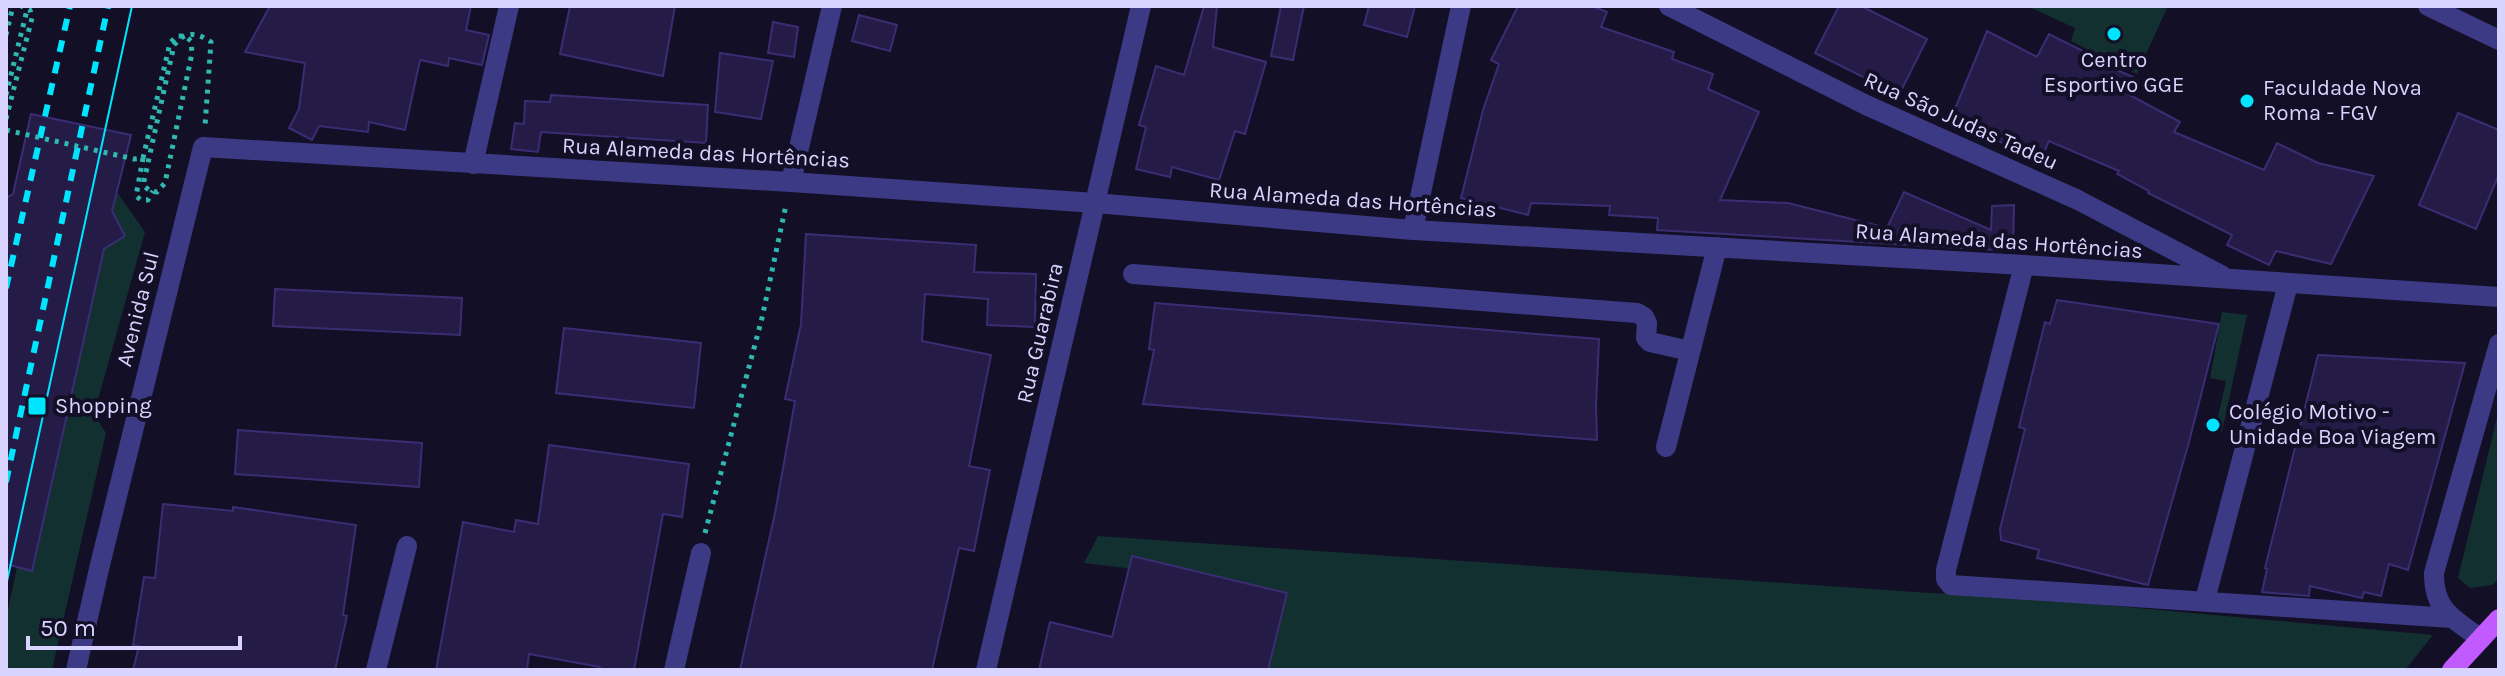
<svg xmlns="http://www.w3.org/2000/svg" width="2505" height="676" viewBox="0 0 2505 676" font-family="Karla,sans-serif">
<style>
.green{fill:#12302f}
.building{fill:#241b47;stroke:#3b2d73;stroke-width:2}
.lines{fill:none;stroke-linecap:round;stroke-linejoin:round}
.path{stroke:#2fb8b0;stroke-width:5;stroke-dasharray:4 6;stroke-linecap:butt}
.minor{stroke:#3d3a85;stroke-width:20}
.major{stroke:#c25bff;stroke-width:20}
.tram{stroke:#00e5ff;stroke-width:2}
.rail{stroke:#00e5ff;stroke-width:6;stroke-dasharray:12 10;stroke-linecap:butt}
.path-bridge{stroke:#2fb8b0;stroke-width:5;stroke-dasharray:4 6;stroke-linecap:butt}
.poi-dot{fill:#00e5ff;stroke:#130f26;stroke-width:3}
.labels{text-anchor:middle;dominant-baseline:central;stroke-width:8;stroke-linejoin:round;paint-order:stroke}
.poi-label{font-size:22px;fill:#d9d4ff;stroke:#130f26;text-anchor:start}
.street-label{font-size:22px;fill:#d9d4ff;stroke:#130f26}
</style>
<rect width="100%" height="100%" fill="#130f26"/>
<path class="green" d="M2027 6H2168L2137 74 2071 41 2075 28Z
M117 192 145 232 94 414 106 433 52 670H6V619L17 567 32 571 104 249 125 236 112 211Z
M2222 312 2247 315 2222 432 2215 430 2226 381 2210 378Z
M2499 409V579L2492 585 2470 588 2458 578Z
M1098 536 1930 593 2019 597 2433 635 2405 670H1228L1216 579 1084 563Z"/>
<path class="building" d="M270 6H471L466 30 489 35 482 65 449 58 448 66 420 60 405 130 369 122 368 132 319 126 312 140 289 128 299 109 305 63 245 52Z
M570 6H675L663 76 560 54Z
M1204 6H1217L1213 47 1266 62 1245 134 1235 131 1219 180 1172 167 1170 177 1136 169 1146 127 1139 125 1156 66 1184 75Z
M1281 6H1304L1293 60 1271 56Z
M1369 6H1415L1407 37 1364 25Z
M1518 6H1592L1607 12 1601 27 1674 52 1672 59 1713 74 1708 89 1759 112 1720 200 1788 203 1887 228 1904 192 1991 230 1992 206 2014 205 2013 251 1657 230 1658 218 1609 215 1610 206 1531 203 1528 215 1461 198 1483 110 1499 64 1491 60Z
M1839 6H1861L1927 39 1899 95 1815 53Z
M859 15 897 25 890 51 852 41Z
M773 22 798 27 794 57 768 53Z
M1987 31 2037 57 2049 34 2095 57 2094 60 2133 77 2126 93 2180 122 2174 132 2264 170 2277 143 2318 163 2374 176 2331 264 2276 251 2269 265 2227 245 2232 235 2148 193 2149 191 2117 174 2119 171 2049 141 2041 159 1950 121Z
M720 53 773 61 761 119 715 112Z
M551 95 708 105 706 143 541 132 538 152 511 149 515 123 524 124 525 101 550 102Z
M2458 113 2499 130V174L2476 229 2419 205Z
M31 114 131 135 112 211 125 236 104 249 32 571 6 564V198L13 194Z
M806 234 976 245 974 272 1036 274 1035 327 987 325 988 299 925 294 922 341 991 355 969 466 990 470 974 551 959 548 932 670H740L775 513 795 401 785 399 801 324Z
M275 289 462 298 460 335 273 326Z
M2057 300 2219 324 2189 442 2148 585 2037 558 2039 550 2001 540 2000 529 2025 429 2019 427 2045 322 2050 324Z
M1155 303 1599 339 1596 405 1597 440 1143 404 1154 350 1149 349Z
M564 328 701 343 694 408 556 393Z
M2318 355 2465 363 2408 570 2389 564 2381 596 2364 592 2362 598 2310 586 2309 596 2262 592 2267 569 2265 568Z
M238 430 422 443 419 487 235 474Z
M549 445 689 464 682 517 663 514 634 670H599L600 667 529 654 527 670H436L463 522 514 532 516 520 538 524Z
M163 504 233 511V507L356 525 343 615 347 616 335 670H133L139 646 133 645 144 577 155 578Z
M1132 556 1287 593 1268 670H1039L1050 622 1112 637Z"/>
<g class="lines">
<path class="path" d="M6 35 13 6
M174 45C185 31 197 32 211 42L205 126
M6 119 32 18 30 10 21 6
M143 158 136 196 141 200H148L153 191
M705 533 762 318 786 205"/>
<path class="minor" d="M1669 6 1866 105 2078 200 2223 276
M2428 6 2499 40
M473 164 509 6
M791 182 832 6
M1413 230 1461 6
M2024 265 1946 570V579L1951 585 2452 618
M1133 274 1637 313 1644 317 1647 323 1646 338 1650 342 1690 351
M1666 447 1717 247
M2205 600 2288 284
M2481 639C2454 619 2433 610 2434 573L2499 344
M76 670 99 569 203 147 791 182 1095 203 1413 230 2024 265 2499 297
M376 670 407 546
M674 670 701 553
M986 670 1141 6"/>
<path class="major" d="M2452 670 2499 619"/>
<path class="tram" d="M6 586 132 6"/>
<path class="rail" d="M6 288 70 6
M6 482 108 6"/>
<path class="path-bridge" d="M6 95 28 6
M6 130 134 159 143 158 170 43 177 36H185L191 41 192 53 165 183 157 192 150 191 144 186V181L174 45"/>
</g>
<g class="poi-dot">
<circle cx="2114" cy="34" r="8"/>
<circle cx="2247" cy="101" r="8"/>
<rect x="27" y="396" width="20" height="20" rx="4"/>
<circle cx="2213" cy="425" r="8"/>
</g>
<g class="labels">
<g class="poi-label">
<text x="2114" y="60" text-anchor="middle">Centro<tspan x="2114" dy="25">Esportivo GGE</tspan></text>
<text x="2263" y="88">Faculdade Nova<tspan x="2263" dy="25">Roma - FGV</tspan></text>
<text x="55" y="406">Shopping</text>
<text x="2229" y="412">Colégio Motivo -<tspan x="2229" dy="25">Unidade Boa Viagem</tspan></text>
</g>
<g class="street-label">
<text transform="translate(1961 121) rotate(24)">Rua São Judas Tadeu</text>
<text transform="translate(706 153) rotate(3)">Rua Alameda das Hortências</text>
<text transform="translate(1353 200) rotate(4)">Rua Alameda das Hortências</text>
<text transform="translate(1999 241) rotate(4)">Rua Alameda das Hortências</text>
<text transform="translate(138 309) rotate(-76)">Avenida Sul</text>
<text transform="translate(1040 333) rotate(-77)">Rua Guarabira</text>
</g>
</g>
<rect width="2505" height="676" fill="none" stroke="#d9d4ff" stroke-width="16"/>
<path d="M28 636v12h212v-12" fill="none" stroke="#d9d4ff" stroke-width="4"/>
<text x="40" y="636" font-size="24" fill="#d9d4ff" stroke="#130f26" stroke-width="6" paint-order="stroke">50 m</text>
</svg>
